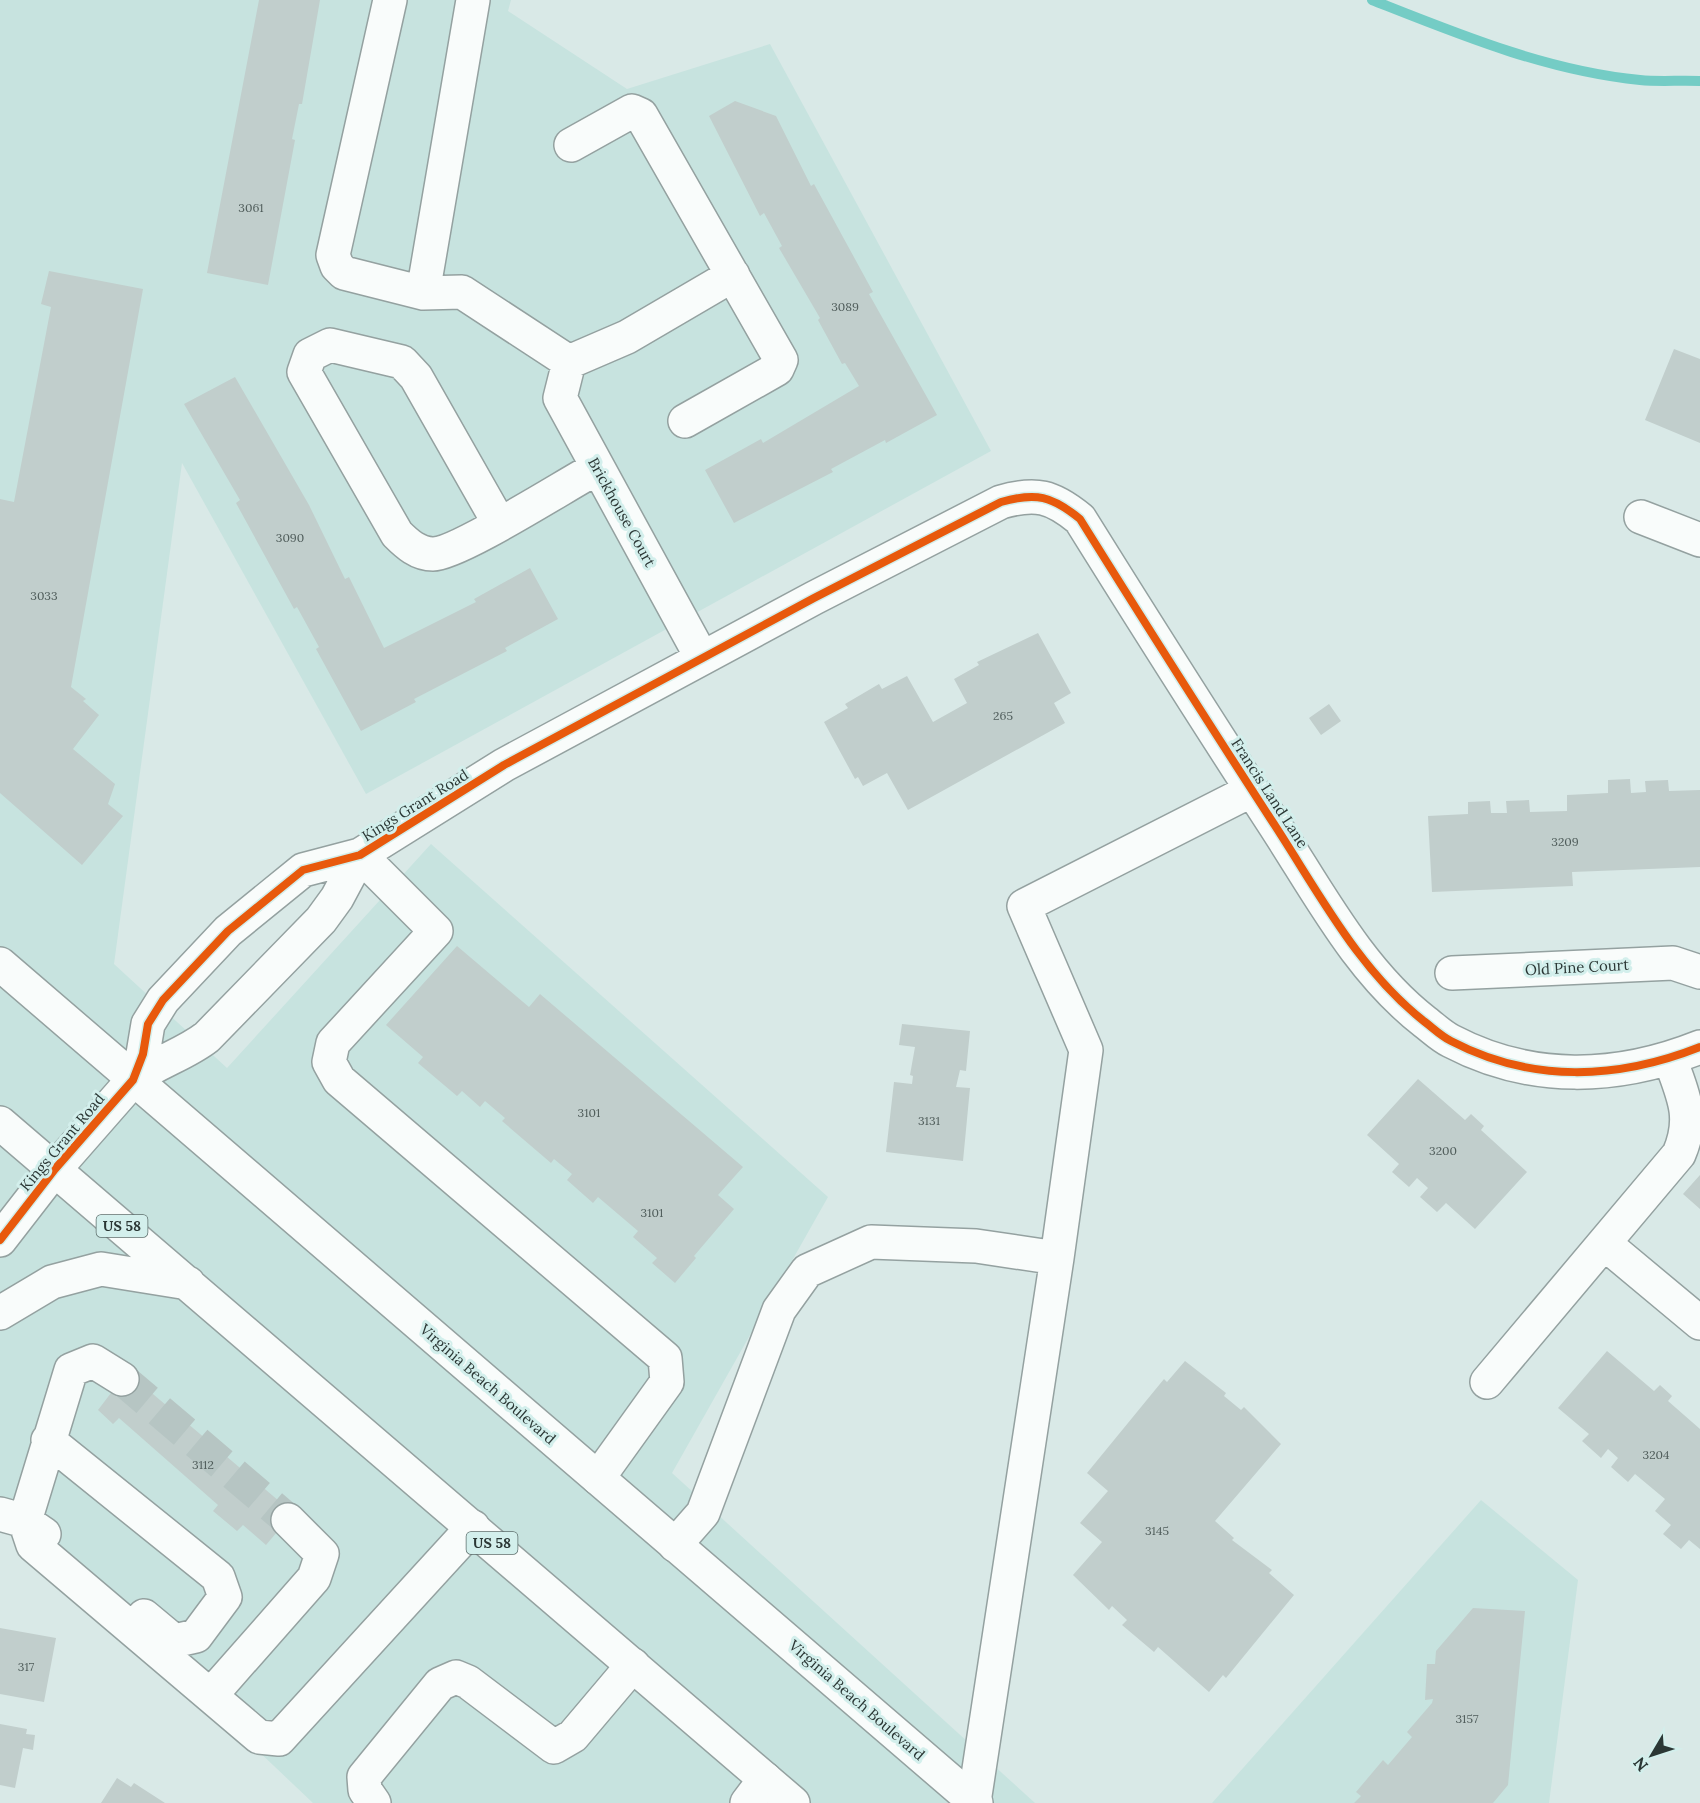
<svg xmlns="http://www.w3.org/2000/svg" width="1700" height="1803" viewBox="0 0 1700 1803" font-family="Lora,serif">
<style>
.built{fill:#c7e3df}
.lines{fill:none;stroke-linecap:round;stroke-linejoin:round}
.stream{stroke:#74ccc5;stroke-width:10}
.building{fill:#c1cecc}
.minor-tunnel{stroke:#b6c5c3;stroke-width:33;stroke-dasharray:33 16;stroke-linecap:butt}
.minor-casing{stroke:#94a1a0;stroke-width:36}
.major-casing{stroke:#94a1a0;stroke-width:36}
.minor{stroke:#f9fcfb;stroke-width:33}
.major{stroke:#f9fcfb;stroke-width:33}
.cycleway-casing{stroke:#d3efec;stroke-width:11}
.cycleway{stroke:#e8590c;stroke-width:8}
.labels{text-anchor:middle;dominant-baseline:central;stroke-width:6;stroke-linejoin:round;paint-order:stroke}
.number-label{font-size:12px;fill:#505d5b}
.shield{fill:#d3efec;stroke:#5d6e6c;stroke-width:1.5}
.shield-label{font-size:14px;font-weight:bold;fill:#2b3735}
.street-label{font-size:15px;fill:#2b3735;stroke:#d3efec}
</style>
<rect width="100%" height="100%" fill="#d9e9e7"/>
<path class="built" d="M0 0H511L508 11 627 89 770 44 991 451 366 794 182 463 114 964 227 1068 431 844 828 1197 672 1473 1035 1803H313L0 1506Z
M1481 1500 1578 1580 1549 1803H1212Z"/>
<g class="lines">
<path class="stream" d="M1372 0C1458 34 1547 71 1640 80 1660 82 1680 80 1700 81"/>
</g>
<path class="building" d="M259 0H320L302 104H299L292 139 295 140 268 285 207 273Z
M735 101 776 116 811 186 814 184 873 292 869 294 937 415 886 443 885 440 831 469 833 472 734 523 705 470 761 439 763 443 859 386 845 363 842 364 818 320 820 318 779 248 782 246 764 213 760 216 709 116Z
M49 271 143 289 71 687 86 699 83 701 99 715 73 749 115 784 108 804 123 816 82 865 0 793V499L14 502 51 307 41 304Z
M1674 349 1700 359V443L1645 420Z
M235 377 309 505 345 579 349 577 384 648 476 602 474 599 530 568 558 619 505 648 507 651 414 699 416 702 361 731 316 649 319 647 297 607 294 609 236 503 240 500 184 404Z
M1038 633 1071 693 1054 703 1065 723 908 810 887 773 863 786 858 777 855 779 824 722 848 708 845 704 879 684 882 689 907 676 933 722 967 703 954 679 979 665 977 662Z
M1329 704 1341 721 1321 735 1309 718Z
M1630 779 1631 793 1646 792 1645 781 1668 780 1669 791 1700 790V867L1572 872 1573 886 1432 892 1428 816 1468 814V802L1490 801 1491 813H1507L1506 801 1529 800 1530 812 1567 811V795L1608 793V780Z
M457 946 529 1007 540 994 743 1167 718 1195 734 1209 694 1256 696 1258 675 1283 652 1263 657 1258 633 1237 638 1231 598 1197 593 1203 567 1180 572 1174 554 1159 551 1163 502 1121 505 1118 485 1101 480 1107 462 1091 457 1096 418 1063 423 1057 386 1025Z
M902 1024 970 1031 966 1071 960 1070 956 1087 970 1088 963 1161 886 1152 894 1082 912 1084 913 1076 910 1075 915 1047 899 1045Z
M1418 1079 1465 1120 1471 1114 1484 1126 1481 1130 1527 1172 1475 1229 1446 1203 1437 1212 1420 1197 1428 1188 1417 1178 1409 1187 1392 1172 1399 1164 1367 1135Z
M1700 1175V1209L1683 1194Z
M1607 1351 1654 1391 1660 1385 1672 1396 1668 1401 1700 1429V1549L1689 1540 1681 1549 1663 1534 1671 1525 1655 1511 1665 1499 1635 1474 1628 1482 1611 1467 1618 1458 1608 1449 1601 1458 1582 1441 1589 1434 1558 1408Z
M1185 1361 1226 1393 1224 1396 1241 1410 1244 1407 1281 1444 1215 1521 1234 1538 1232 1540 1272 1570 1269 1573 1294 1595 1226 1678 1223 1675 1209 1692 1158 1647 1154 1652 1122 1625 1127 1620 1112 1606 1109 1610 1073 1575 1102 1542 1080 1523 1108 1491 1087 1473 1164 1379 1167 1382Z
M127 1372 293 1513 266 1545 243 1525 237 1531 213 1511 218 1505 119 1418 113 1424 98 1410Z
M1473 1608 1525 1611 1508 1785 1493 1803H1354L1361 1796 1356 1792 1383 1760 1388 1765 1412 1737 1407 1732 1432 1703 1433 1699 1425 1700 1427 1664H1435L1436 1651Z
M0 1628 56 1638 44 1702 0 1694Z
M0 1724 27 1729 26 1734 35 1735 33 1750 23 1748 15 1788 0 1785Z
M117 1778 131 1787 134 1783 165 1803H101Z"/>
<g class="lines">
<path class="minor-tunnel" d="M122 1379 288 1520"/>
<defs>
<path id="minor" d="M390 0 333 255 337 266 344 273 423 293 462 292 569 362
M571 145 632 111 641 115 781 360 777 369 685 421
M423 293 473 0
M569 362 560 398 702 658
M569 362 627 337 733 275
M1641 517 1700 540
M499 523 416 377 402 362 330 345 310 355 304 372 397 534C407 544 418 554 433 554 458 554 567 484 597 468
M360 855 436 931 333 1043 329 1062 339 1080 665 1358 667 1382 598 1478
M1452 973 1673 963 1700 972
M133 1080C156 1062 184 1055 207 1037L321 920 337 898 360 855
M0 1240 55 1169 133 1080 143 1054 148 1024 163 1000 228 931 303 870 360 855 504 765 814 598 1001 502C1036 492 1052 496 1080 519 1143 620 1207 721 1272 821 1318 891 1358 970 1425 1022 1433 1028 1441 1036 1451 1041 1531 1083 1617 1080 1700 1047
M1604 1243 1700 1323
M1057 1258 1086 1050 1024 906 1252 790
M122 1379 93 1361 71 1370 25 1521 33 1545 259 1737 279 1739 473 1527
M1487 1382 1679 1154C1695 1117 1683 1095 1670 1059
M48 1440 218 1577 225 1597 196 1636 174 1641 144 1616
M0 1514 25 1521 44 1534
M675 1545 703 1513 779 1310 807 1271 871 1242 976 1246 1057 1258 974 1802
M211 1695 314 1578 322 1554 288 1520
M374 1803 365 1790 364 1777 440 1684 456 1677 468 1682 554 1747 573 1736 633 1665
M747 1803 765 1779"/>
<path id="major" d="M0 964 976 1803
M0 1123 793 1803
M0 1313 52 1282 101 1269 188 1283"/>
</defs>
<use href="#minor" class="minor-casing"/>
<use href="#major" class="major-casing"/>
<use href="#minor" class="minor"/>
<use href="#major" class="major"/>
<defs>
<path id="cycleway" d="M0 1240 55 1169 133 1080 143 1054 148 1024 163 1000 228 931 303 870 360 855 504 765 814 598 1001 502C1036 492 1052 496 1080 519 1143 620 1207 721 1272 821 1318 891 1358 970 1425 1022 1433 1028 1441 1036 1451 1041 1531 1083 1617 1080 1700 1047"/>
</defs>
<use href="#cycleway" class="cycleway-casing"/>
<use href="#cycleway" class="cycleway"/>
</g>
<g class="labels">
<g class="number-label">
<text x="251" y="207">3061</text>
<text x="845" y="306">3089</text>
<text x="290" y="537">3090</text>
<text x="44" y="595">3033</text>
<text x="1003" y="715">265</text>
<text x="1565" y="841">3209</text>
<text x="589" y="1112">3101</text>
<text x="929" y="1120">3131</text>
<text x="1443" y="1150">3200</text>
<text x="652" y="1212">3101</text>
<text x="1656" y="1454">3204</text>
<text x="203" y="1464">3112</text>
<text x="1157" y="1530">3145</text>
<text x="26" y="1666">317</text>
<text x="1467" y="1718">3157</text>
</g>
<g class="shield">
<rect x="96.5" y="1215" width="51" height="22" rx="4.5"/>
<rect x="466.5" y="1532" width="51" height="22" rx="4.5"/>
</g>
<g class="shield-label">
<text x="122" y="1226">US 58</text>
<text x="492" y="1543">US 58</text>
</g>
<g class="street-label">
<text transform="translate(622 512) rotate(61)">Brickhouse Court</text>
<text transform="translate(1270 793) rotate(57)">Francis Land Lane</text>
<text transform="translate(415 805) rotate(-32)">Kings Grant Road</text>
<text transform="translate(1577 967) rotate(-3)">Old Pine Court</text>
<text transform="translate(62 1142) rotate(-50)">Kings Grant Road</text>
<text transform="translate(488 1384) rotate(41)">Virginia Beach Boulevard</text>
<text transform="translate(857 1700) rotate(41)">Virginia Beach Boulevard</text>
</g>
</g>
<g transform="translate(1652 1755) rotate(231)" stroke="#d3efec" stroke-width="4.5" paint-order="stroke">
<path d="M0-4.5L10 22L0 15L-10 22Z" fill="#2b3735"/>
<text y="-9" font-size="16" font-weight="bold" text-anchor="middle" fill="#2b3735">N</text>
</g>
</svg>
